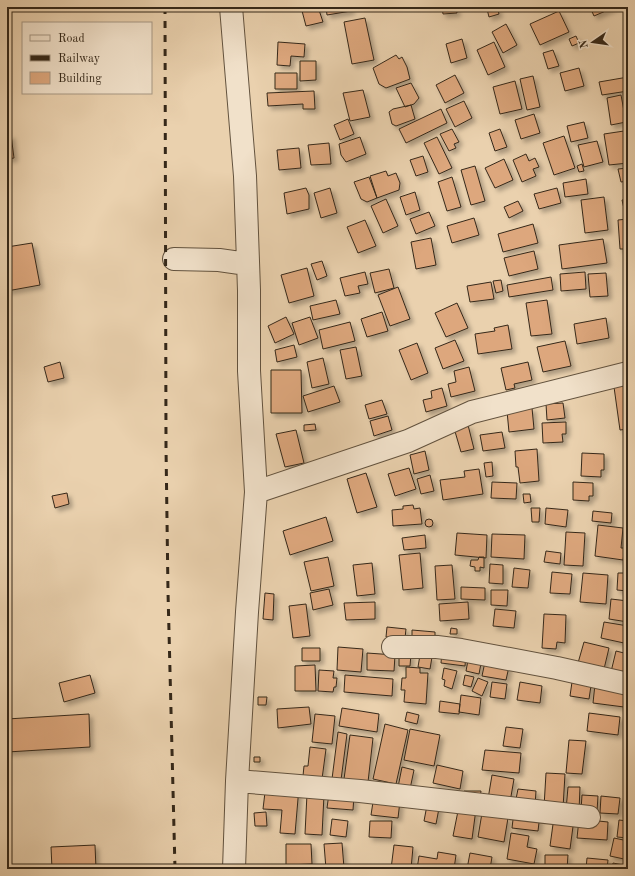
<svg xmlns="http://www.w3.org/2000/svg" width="635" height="876" viewBox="0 0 635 876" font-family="'Old Standard TT',serif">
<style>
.building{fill:#dda77d;stroke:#352819;filter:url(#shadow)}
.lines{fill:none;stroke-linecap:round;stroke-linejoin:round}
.minor-casing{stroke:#62523e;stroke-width:24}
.minor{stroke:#f1e1ca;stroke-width:22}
.rail{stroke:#352819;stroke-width:3;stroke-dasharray:7 7;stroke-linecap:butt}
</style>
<defs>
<filter id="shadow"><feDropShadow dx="3.5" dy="3.5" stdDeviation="2" flood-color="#0004"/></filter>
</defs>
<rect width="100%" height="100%" fill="#ead1ae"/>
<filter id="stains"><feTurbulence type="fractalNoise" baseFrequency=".005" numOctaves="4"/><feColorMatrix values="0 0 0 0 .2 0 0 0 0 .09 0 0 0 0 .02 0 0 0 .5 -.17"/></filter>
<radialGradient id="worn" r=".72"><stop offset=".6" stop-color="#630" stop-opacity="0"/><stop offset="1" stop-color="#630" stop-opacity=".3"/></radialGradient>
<path class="building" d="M301 7H318L323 22 306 26Z
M326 7H351V11L327 15Z
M442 7H456L457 13 443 14Z
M494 7H497L499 14 489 17 487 9Z
M590 7H615L594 16Z
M559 11 569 32 540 45 530 24Z
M365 18 374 60 352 64 344 22Z
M506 24 517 45 503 53 492 32Z
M576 36 579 43 572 46 569 39Z
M462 39 467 58 451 63 446 44Z
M278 42 305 44 304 57 291 56 290 66 277 65Z
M494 42 505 67 488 75 477 50Z
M553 50 559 66 548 69 543 53Z
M396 55 399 59 402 57 407 67 410 79 386 88 379 84 373 68Z
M300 61H316V80L300 81Z
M579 68 584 86 565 91 560 73Z
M275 73H297V89H275Z
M455 75 464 93 445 103 436 85Z
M533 76 540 107 527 110 520 79Z
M628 77V91L602 95 599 82Z
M515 81 522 109 500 114 493 87Z
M411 83 419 98 414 104 405 107 396 88Z
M363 90 370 117 350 121 343 93Z
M314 91 315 109H303V104L268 106 267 93Z
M621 95 626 122 611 125 607 98Z
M464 101 472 118 455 127 446 109Z
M411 105 415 119 396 126 392 124 389 112 393 109Z
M441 109 447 123 406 143 399 129Z
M534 114 540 133 521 139 515 120Z
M348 119 354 134 340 140 334 125Z
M584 122 588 138 571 142 567 126Z
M452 129 459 142 454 144 456 148 449 151 440 134Z
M500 129 507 147 495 151 489 133Z
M624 131 628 163 609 165 604 134Z
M11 135 14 158 7 159V136Z
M564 136 575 168 554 175 543 143Z
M360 137 366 154 346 162 341 155 339 144Z
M437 137 452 168 439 174 424 143Z
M597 141 603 162 584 167 578 145Z
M329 143 331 164 311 165 308 145Z
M299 148 301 168 279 170 277 150Z
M526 154 529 161 535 158 539 167 533 169 536 176 522 182 513 160Z
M423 156 428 172 416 176 410 160Z
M504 159 513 180 495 188 485 168Z
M582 164 584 171 579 172 577 166Z
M475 166 485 201 471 205 461 170Z
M628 168V181L621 182 618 169Z
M386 171 388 176 396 173 400 183 399 190 377 198 370 176Z
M369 177 377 198 367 202 361 199 354 182Z
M452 177 461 207 447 211 438 182Z
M586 179 588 194 565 197 563 183Z
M306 188 309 195V209L287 214 284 193Z
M330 188 337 213 321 218 314 193Z
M557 188 561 203 539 209 534 194Z
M415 192 420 210 406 215 400 197Z
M604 197 608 230 585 233 581 200Z
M386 199 398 226 383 233 371 206Z
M628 199V212L625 213 622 200Z
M518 201 523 211 509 218 504 207Z
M429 212 435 226 416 234 410 219Z
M474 218 479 235 452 243 447 226Z
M628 219V249H620L618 220Z
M365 220 376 246 358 253 347 227Z
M533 224 538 243 503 252 498 234Z
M431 238 436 265 416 269 411 242Z
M603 239 607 263 562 269 559 245Z
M32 243 40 285 7 291V247Z
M534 251 538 269 509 276 504 258Z
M322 261 327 276 317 280 311 264Z
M307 268 314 296 289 303 281 275Z
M389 269 394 288 375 293 370 273Z
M365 272 368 284 358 286 360 293 345 296 340 278Z
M585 272 586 289 561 291 560 274Z
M606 273 608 296 590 297 588 274Z
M551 277 553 290 509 297 507 285Z
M501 280 503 291 496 293 493 281Z
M491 282 494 299 470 302 467 286Z
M398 287 410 319 390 326 378 295Z
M336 300 340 314 313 320 310 306Z
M547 300 552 334 531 336 526 303Z
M457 303 468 328 446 337 435 313Z
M382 312 388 331 367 337 361 319Z
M286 317 294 334 275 343 268 326Z
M310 317 318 338 299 345 292 323Z
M606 318 609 338 577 344 574 324Z
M350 322 355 341 323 349 319 330Z
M508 325 512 349 478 354 475 334 495 331 494 328Z
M455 340 464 361 443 369 435 348Z
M565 341 571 366 543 372 537 347Z
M417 343 428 373 411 380 399 350Z
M294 345 297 357 277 362 275 350Z
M356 347 362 376 346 379 340 350Z
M323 358 329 384 312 388 307 362Z
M60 362 64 378 48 382 44 367Z
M528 362 532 380 514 384 515 388 506 390 501 368Z
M469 367 475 391 451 397 448 384 456 382 454 371Z
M271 370H301L302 413H271Z
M628 385V429L620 430 614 387Z
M334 386 340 402 308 412 303 396Z
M442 388 447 406 426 412 423 400 432 398 431 391Z
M382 400 387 414 369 419 365 405Z
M563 403 565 418 547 420 546 404Z
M532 408 534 429 509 432 507 411Z
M388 416 392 430 374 436 370 421Z
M566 422V434H562L563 442 543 443 542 423Z
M315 424 316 430 304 431V425Z
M468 425 474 449 461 452 454 428Z
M296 430 304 463 285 467 276 434Z
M502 432 505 448 483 451 480 435Z
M537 449 539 481 520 483 518 467H516L515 451Z
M425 451 429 470 414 474 410 455Z
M582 453 604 454V470H601V477L581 476Z
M492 462 493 476 486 477 484 463Z
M409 468 416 489 395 496 388 474Z
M479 469 483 494 443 500 440 480 465 477 464 471Z
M366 473 377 507 357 513 347 479Z
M430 475 434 491 421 494 417 479Z
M492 482 517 483 516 499 491 498Z
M573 482 593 483V496H589V501L573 500Z
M67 493 69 504 55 508 52 496Z
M523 494H530L531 502 524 503Z
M413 505 414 509 420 508 422 524 393 526 392 510 403 509V506Z
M531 508H540L539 522H532Z
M546 508 568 510 566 527 545 524Z
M593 511 612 513 611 523 592 521Z
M326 517 333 541 290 555 283 531Z
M425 523a4 4 0 1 1 8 0a4 4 0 1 1-8 0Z
M598 525 623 528 621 548H625L623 560 595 556Z
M566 532 585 533 583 566 564 565Z
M457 533 487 535 486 558 455 555Z
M492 534 525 535 524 559 491 557Z
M425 535 426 548 404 550 402 538Z
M546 551 561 553 560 564 544 562Z
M420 553 423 588 403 590 399 555Z
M328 557 334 586 311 591 304 562Z
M479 557H484V568L480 567V571H475V567L470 566 471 560H478Z
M372 563 375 594 357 596 353 565Z
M490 564 503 565V584L489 583Z
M452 565 455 599 437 600 435 566Z
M514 568 530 570 528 588 512 587Z
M552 572 572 574 570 594 550 593Z
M583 573 608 575 606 604 580 602Z
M618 573H628V591L617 590Z
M461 587 485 588V600L461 599Z
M329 589 333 605 313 610 310 593Z
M491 590H508L507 606 491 605Z
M265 593 274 594 273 620 263 619Z
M611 599 628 601V622L609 619Z
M375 602V619L346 620 344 603Z
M468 602 469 619 440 621 439 604Z
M306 604 310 636 293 638 289 606Z
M495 609 516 611 514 628 493 626Z
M544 614 566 615 565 643 557 642 556 649 542 648Z
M604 622 628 626 624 643 601 638Z
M387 627 406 629 405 638 386 637Z
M451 628 457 629V634H450Z
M412 630 435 632V641L412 640Z
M584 642 609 648 604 669 578 663Z
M338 647 363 649 361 672 337 670Z
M302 648H320V661H302Z
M442 651 466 654 465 666 441 663Z
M616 651 628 654V681L610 676Z
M367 653 395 655 394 671 367 670Z
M399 654H411L410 666H399Z
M420 655 432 657 430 669 418 667Z
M469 655 482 658 479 674 466 671Z
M486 657 510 662 506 680 482 676Z
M315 665 316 691H295V666Z
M406 667 420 668V673H428L426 704 404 702 405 690H401L402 678H406Z
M444 668 457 671 452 689 444 686 445 680 442 679Z
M319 670 334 671 333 678H337L336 687H334L333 692 318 691Z
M90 675 95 693 64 702 59 683Z
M345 675 393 679 392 696 344 692Z
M465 675 474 677 471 687 463 685Z
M573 675 592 679 589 699 570 696Z
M478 678 488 682 482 696 472 691Z
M492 682 507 684 505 699 490 697Z
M520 682 542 686 540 703 517 700Z
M595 684 626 689 624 707 593 703Z
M461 695 481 698 479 715 459 712Z
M258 697H267L266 705H258Z
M440 701 460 704 459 714 439 712Z
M309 707 311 724 278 728 277 709Z
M342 708 379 714 377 732 339 726Z
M407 712 419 715 417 724 405 721Z
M589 713 620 717 618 735 587 731Z
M89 714 90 747 7 752V719Z
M315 714 335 716 332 744 312 742Z
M385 724 408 730 396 784 373 779Z
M506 727 523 729 520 748 503 746Z
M410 729 440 735 434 766 404 760Z
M338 732 347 734 341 780 332 779Z
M350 735 373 738 368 782 344 779Z
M569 740 586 741 582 774 566 773Z
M310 747 326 749 322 779 303 776 304 766H308Z
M485 750 521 753 519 773 482 770Z
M254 757H260V762H254Z
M437 765 463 771 460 789 433 783Z
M402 767 414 770 410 789 398 787Z
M546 773 565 774 563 808 544 807Z
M492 775 514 779 510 802 488 799Z
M266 784 299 787 295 834 280 833 282 810 263 809Z
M568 787H580L579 811 566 810Z
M518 789 536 791 535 806 515 804Z
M464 791H481L480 798H464Z
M329 793 354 795 353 810 327 808Z
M307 794 324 795 322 835 305 834Z
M582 795 598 796 597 811 581 810Z
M601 796 620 798 618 814 600 813Z
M428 800 440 803 436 824 424 821Z
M400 801 398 818 371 815 373 802Z
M459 806 476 809 472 839 453 836Z
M514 811 540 814 538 831 512 828Z
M266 812 267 826H255L254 813Z
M482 813 508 818 504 842 478 837Z
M554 817 574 819 570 849 550 846Z
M332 819 348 821 346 837 330 835Z
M579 819 608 822 607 840 577 838Z
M619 820 628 821V838L617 837Z
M370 821H392L391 838 369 837Z
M511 833 529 836 527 847 537 849 534 864 507 859Z
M614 838 628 841 624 859 610 856Z
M342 843 344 868 326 869 324 844Z
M286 844H311L312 864 286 865Z
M95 845 96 869H52L51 847Z
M394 845 413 847 411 869H391Z
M438 852 456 855 454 869H417L419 856 437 859Z
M470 853 492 857 490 869H467Z
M545 855H568L567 869H545Z
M587 858 608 860 607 869H586Z
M613 863 628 866V869H612Z"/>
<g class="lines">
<defs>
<path id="minor" d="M231 7 245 176 249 290V371L256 492 247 612 237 781 234 869
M174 259 219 260 247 264
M256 492 408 441 472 412 628 373
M393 647H437L461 650 557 668 628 684
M237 781 360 791 589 817"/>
</defs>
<use href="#minor" class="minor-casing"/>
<use href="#minor" class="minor"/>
<path class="rail" d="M165 7 166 447 168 592 175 869"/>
</g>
<rect width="635" height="876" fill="none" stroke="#ead1ae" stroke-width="24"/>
<rect x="8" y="8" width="619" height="860" fill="none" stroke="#352819" stroke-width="2"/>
<rect x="12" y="12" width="611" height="852" fill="none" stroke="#352819"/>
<rect x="22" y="22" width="130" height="72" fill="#f1e1ca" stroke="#a69783"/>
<rect x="30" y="35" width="20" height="6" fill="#f1e1ca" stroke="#a69783"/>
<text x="58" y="42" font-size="12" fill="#352819">Road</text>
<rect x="30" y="55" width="20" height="6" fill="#352819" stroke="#a69783"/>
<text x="58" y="62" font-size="12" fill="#352819">Railway</text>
<rect x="30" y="72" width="20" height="12" fill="#dda77d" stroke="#a69783"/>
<text x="58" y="82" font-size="12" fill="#352819">Building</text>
<g transform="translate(593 42) rotate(257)" stroke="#f1e1ca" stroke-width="3" paint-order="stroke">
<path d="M0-3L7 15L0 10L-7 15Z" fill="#352819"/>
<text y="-6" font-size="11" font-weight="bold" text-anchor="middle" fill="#352819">N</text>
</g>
<rect width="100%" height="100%" filter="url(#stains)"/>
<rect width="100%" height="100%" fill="url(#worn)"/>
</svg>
